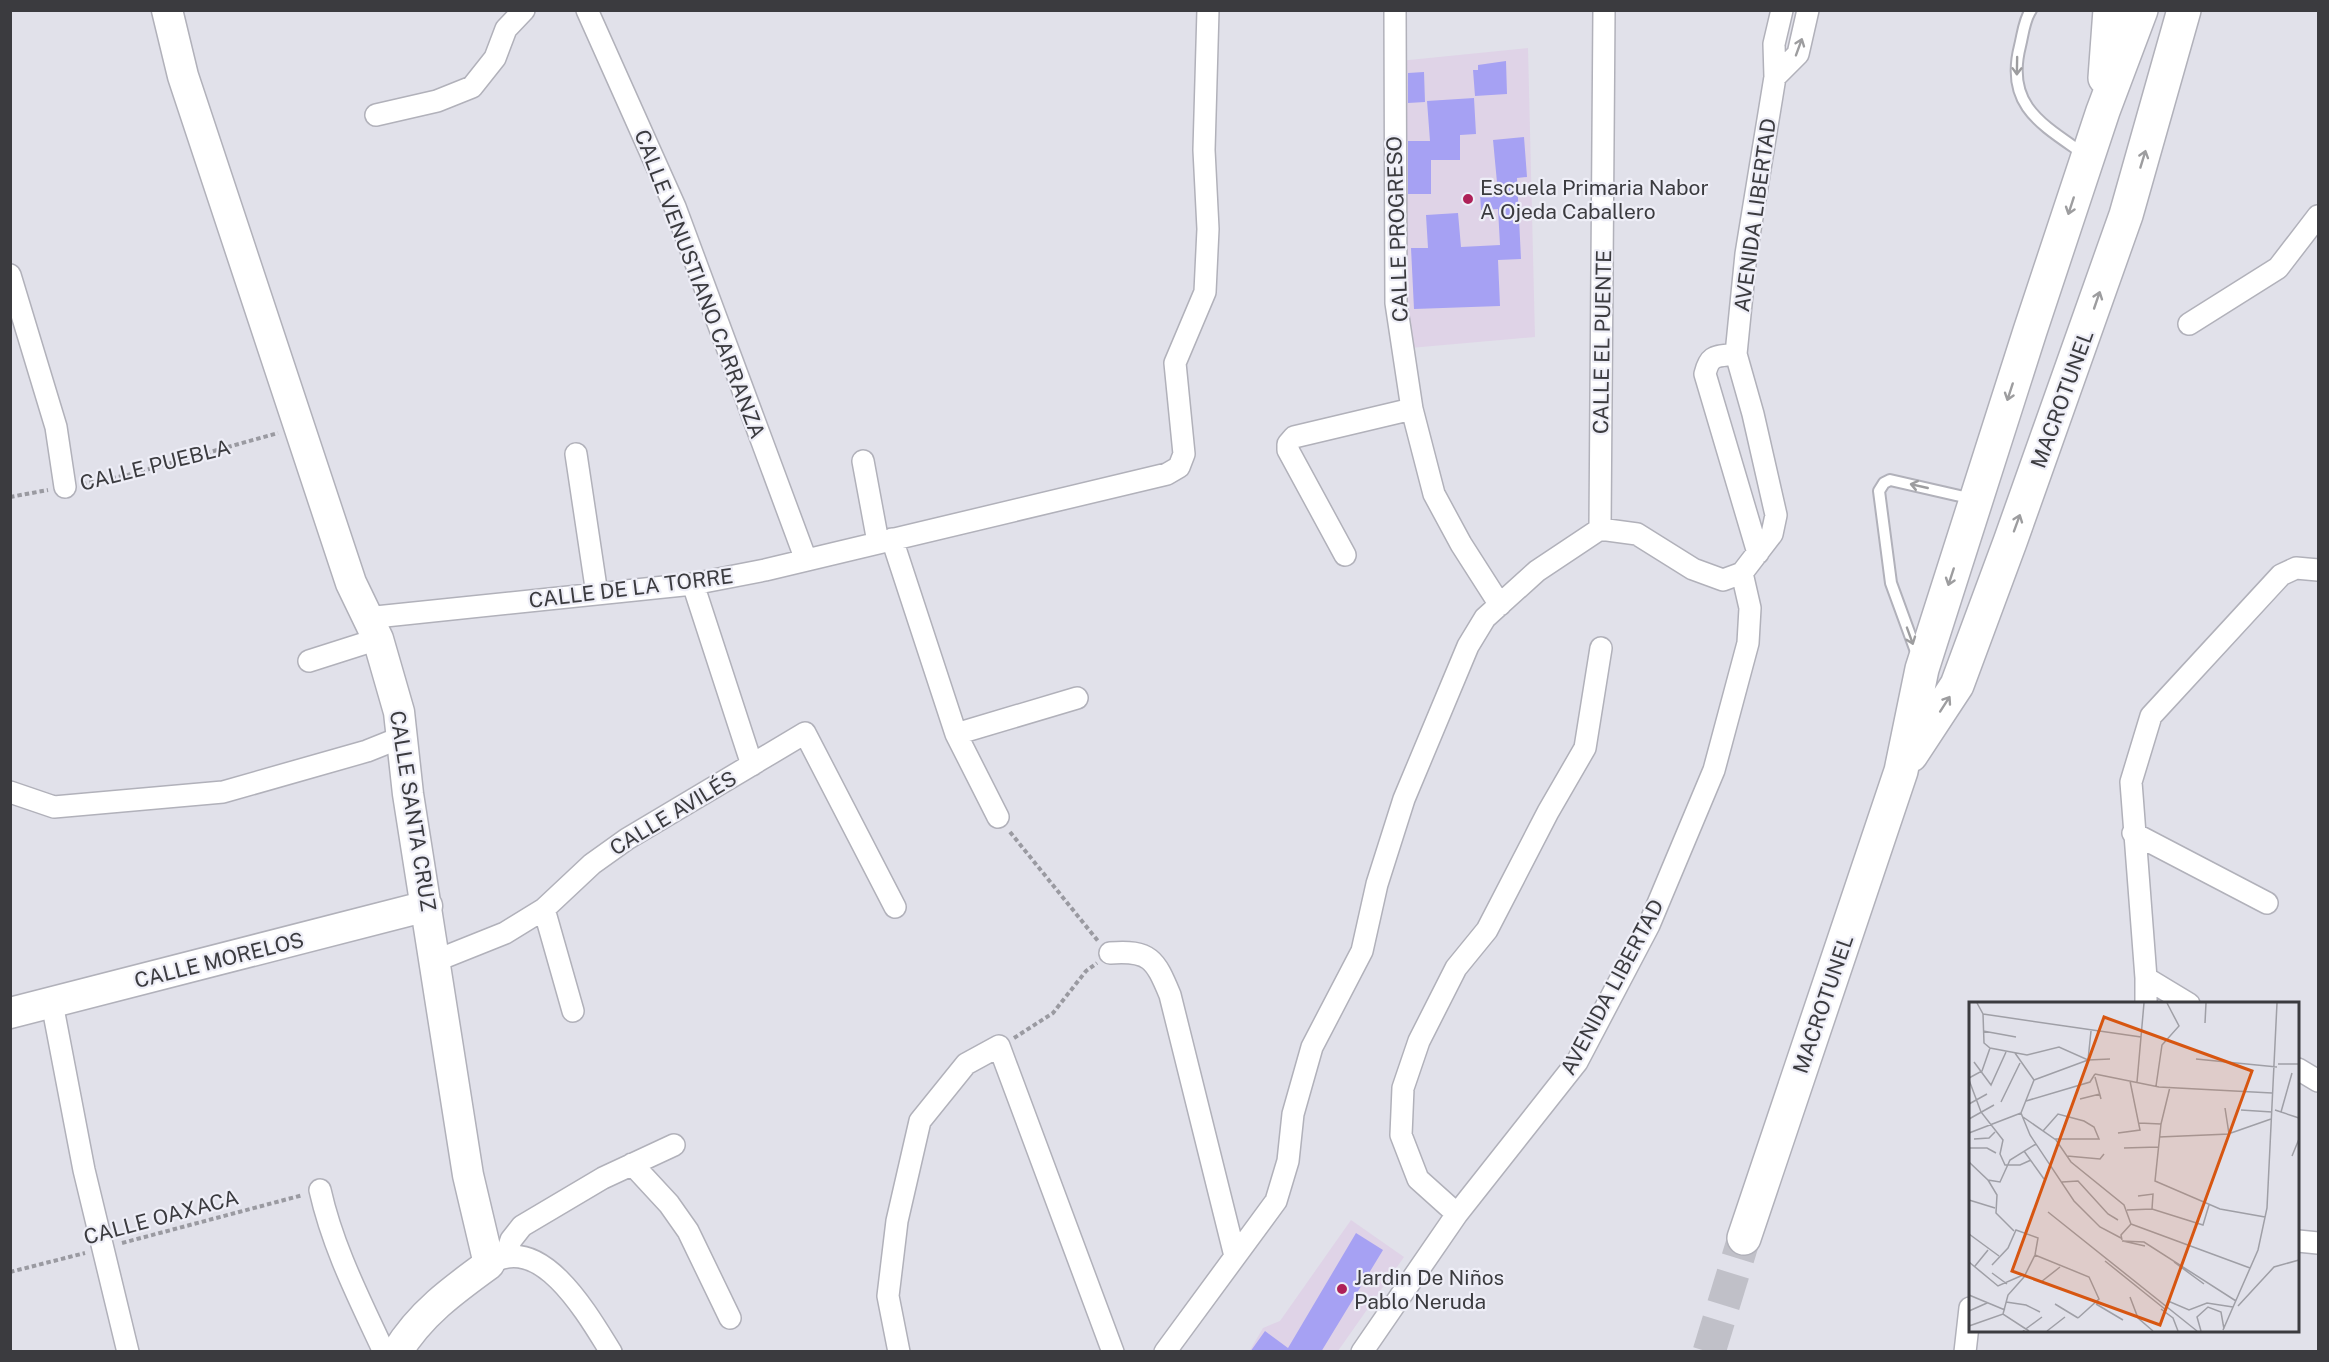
<svg xmlns="http://www.w3.org/2000/svg" width="2329" height="1362" viewBox="0 0 2329 1362" font-family="'Public Sans',sans-serif">
<style>
.education{fill:#dfd3e7}
.building{fill:#a6a1f3}
.lines{fill:none;stroke-linecap:round;stroke-linejoin:round}
.highway-tunnel{stroke:#c0c0c8;stroke-width:33;stroke-dasharray:33 16;stroke-linecap:butt}
.lane-casing{stroke:#b1b1ba;stroke-width:14}
.street-casing{stroke:#b1b1ba;stroke-width:24}
.secondary-casing{stroke:#b1b1ba;stroke-width:33}
.highway-casing{stroke:#b1b1ba;stroke-width:36}
.path{stroke:#9a9aa1;stroke-width:4;stroke-dasharray:4.5 3;stroke-linecap:butt}
.lane{stroke:#fff;stroke-width:10}
.street{stroke:#fff;stroke-width:21}
.secondary{stroke:#fff;stroke-width:30}
.highway{stroke:#fff;stroke-width:33}
.oneway{stroke:#9d9d9f}
.poi-dot{fill:#ae2058;stroke:#eeeef7;stroke-width:2}
.labels{text-anchor:middle;dominant-baseline:central;stroke-width:4.5;stroke-linejoin:round;paint-order:stroke}
.poi-label{font-size:21px;fill:#3b3b3f;stroke:#eeeef7;text-anchor:start}
.street-label{font-size:21px;fill:#3b3b3f;stroke:#eeeef7}
.inset-road{fill:none;stroke:#9f9fa6;stroke-width:1.5}
.view{fill:#d75611;fill-opacity:0.15;stroke:#d75611;stroke-width:3}
.inset-edge{fill:none;stroke:#3b3b3f;stroke-width:3}
</style>
<rect width="100%" height="100%" fill="#e1e1ea"/>
<path class="education" d="M1528 48 1535 337 1410 348 1399 61Z
M1351 1220 1404 1257 1338 1351 1249 1352 1263 1328 1280 1321Z"/>
<path class="building" d="M1506 61 1507 94 1475 96 1473 70H1478V65Z
M1424 72 1425 102 1408 103V73Z
M1474 98 1476 134 1460 135V160H1431V194H1408V141H1430L1427 101Z
M1524 137 1527 177 1517 178 1521 259 1498 260 1500 306 1414 309 1411 248H1428L1426 215 1458 213 1461 247 1500 245 1498 209 1481 210 1480 194 1498 193 1493 140Z
M1356 1233 1383 1250 1321 1352H1250L1265 1331 1288 1348Z"/>
<g class="lines">
<path class="highway-tunnel" d="M1709 1352 1744 1238"/>
<defs>
<path id="lane" d="M2031 10C2024 20 2023 34 2020 46 2005 105 2041 124 2084 154
M1918 657 1891 583 1879 491 1884 483 1890 480 1973 499"/>
<path id="street" d="M587 10 675 207 806 560
M1395 10 1396 303 1412 409 1434 494 1461 544 1500 605
M1775 77 1798 54 1808 10
M376 115 437 101 472 87 495 58 506 29 524 10
M10 275 56 427 65 487
M2189 324 2278 268 2318 216
M1736 354C1717 357 1710 353 1705 374L1758 553
M576 454 597 594
M863 461 878 542
M1600 529 1637 534 1693 569 1723 580 1742 573 1772 534 1776 515 1753 414 1736 354 1746 254 1775 77 1774 44 1782 10
M1600 529 1604 10
M892 539 956 734 998 817
M1345 555 1288 450V444L1294 437 1412 409
M693 584 752 765
M366 618 693 584 765 570 1167 474 1179 467 1184 454 1175 363 1205 292 1208 229 1204 150 1208 10
M309 661 378 639
M956 734 1077 698
M10 792 54 807 223 792 367 751 402 737
M2133 833 2267 903
M544 909 573 1011
M1110 953C1150 950 1155 959 1170 995L1235 1256
M435 961 505 933 544 909 592 864 627 839 805 733 895 907
M2146 978 2189 1004
M52 1003 84 1170 128 1352
M2146 1004V978L2131 782 2151 716 2281 575 2296 568 2318 570
M2298 1069 2318 1081
M632 1164 669 1204 688 1231 730 1318
M320 1190C333 1248 359 1298 384 1352
M1457 1214 1418 1179 1401 1135 1403 1088 1419 1041 1456 968 1487 930 1548 812 1585 748 1601 648
M2298 1241 2318 1243
M506 1255 511 1240 522 1226 603 1178 674 1145
M495 1261C544 1236 589 1317 611 1352
M899 1352 888 1296 897 1221 920 1121 966 1064 999 1046 1113 1352
M1165 1352 1276 1201 1288 1161 1293 1114 1312 1047 1362 951 1377 884 1404 799 1468 646 1485 618 1537 571 1600 529
M1362 1352 1457 1214 1577 1062 1649 925 1714 770 1748 643 1750 608 1742 573
M1965 1352 1970 1308"/>
<path id="secondary" d="M167 10 183 76 351 583 378 639 399 712 408 794 468 1175 489 1264C453 1290 420 1314 397 1352
M10 1013 427 906"/>
<path id="highway" d="M2105 78 2110 10
M1911 755 1957 685 2010 542 2126 215 2184 10
M1744 1238 1901 771 1922 669 2030 331 2103 111 2141 10"/>
</defs>
<use href="#lane" class="lane-casing"/>
<use href="#street" class="street-casing"/>
<use href="#secondary" class="secondary-casing"/>
<use href="#highway" class="highway-casing"/>
<path class="path" d="M82 484 128 475 278 433
M10 497 48 490
M1010 832 1098 941
M1014 1038 1053 1013 1086 971 1097 963
M122 1243 303 1195
M10 1272 85 1253"/>
<use href="#lane" class="lane"/>
<use href="#street" class="street"/>
<use href="#secondary" class="secondary"/>
<use href="#highway" class="highway"/>
</g>
<defs><path id="oneway-shaft" d="M-6 0H5M1.5-3L5.5 0L1.5 3" fill="none" stroke-width="1.6" stroke-linecap="round" stroke-linejoin="round" transform="scale(1.5)"/></defs>
<g class="oneway">
<use href="#oneway-shaft" transform="translate(1799 47) rotate(-70)"/>
<use href="#oneway-shaft" transform="translate(2017 66) rotate(91)"/>
<use href="#oneway-shaft" transform="translate(2143 159) rotate(-73)"/>
<use href="#oneway-shaft" transform="translate(2071 206) rotate(108)"/>
<use href="#oneway-shaft" transform="translate(2097 300) rotate(-71)"/>
<use href="#oneway-shaft" transform="translate(2010 392) rotate(108)"/>
<use href="#oneway-shaft" transform="translate(1919 486) rotate(-167)"/>
<use href="#oneway-shaft" transform="translate(2017 523) rotate(-70)"/>
<use href="#oneway-shaft" transform="translate(1951 577) rotate(108)"/>
<use href="#oneway-shaft" transform="translate(1910 636) rotate(70)"/>
<use href="#oneway-shaft" transform="translate(1945 704) rotate(-57)"/>
</g>
<g class="poi-dot">
<circle cx="1468" cy="199" r="6"/>
<circle cx="1342" cy="1289" r="6"/>
</g>
<g class="labels">
<g class="poi-label">
<text x="1480" y="187">Escuela Primaria Nabor<tspan x="1480" dy="24">A Ojeda Caballero</tspan></text>
<text x="1354" y="1277">Jardin De Niños<tspan x="1354" dy="24">Pablo Neruda</tspan></text>
</g>
<g class="street-label">
<text transform="translate(1755 215) rotate(-82)">AVENIDA LIBERTAD</text>
<text transform="translate(1397 229) rotate(-92)">CALLE PROGRESO</text>
<text transform="translate(700 284) rotate(69)">CALLE VENUSTIANO CARRANZA</text>
<text transform="translate(1602 342) rotate(-89)">CALLE EL PUENTE</text>
<text transform="translate(2062 399) rotate(-70)">MACROTUNEL</text>
<text transform="translate(155 465) rotate(-14)">CALLE PUEBLA</text>
<text transform="translate(631 588) rotate(-7)">CALLE DE LA TORRE</text>
<text transform="translate(413 811) rotate(81)">CALLE SANTA CRUZ</text>
<text transform="translate(673 813) rotate(-31)">CALLE AVILÉS</text>
<text transform="translate(219 960) rotate(-14)">CALLE MORELOS</text>
<text transform="translate(1612 987) rotate(-62)">AVENIDA LIBERTAD</text>
<text transform="translate(1823 1004) rotate(-71)">MACROTUNEL</text>
<text transform="translate(161 1217) rotate(-15)">CALLE OAXACA</text>
</g>
</g>
<g transform="translate(1969 1002)">
<rect width="330" height="330" fill="#e1e1ea"/>
<path class="inset-road" d="M8 1 14 12 15 41 21 46 58 53 90 45 119 58 141 57M14 12 172 35M236 21 237 1M14 29 47 35M46 51 65 78 52 111 61 133 105 199 131 225 152 236M227 57 308 65M119 58 122 29M5 60 22 83 37 50M309 62H330M126 72 190 85 303 91M126 75 132 97M0 76 13 69 21 46M0 78 12 110 34 138 31 152 36 163H51L62 158M65 78 119 58M168 80 175 1M187 84 193 43 210 24 198 1M201 85 192 122 186 179 251 207 296 215M111 97 131 92M57 99 121 80 126 72M32 100 51 61M0 102 18 92M272 108 303 110M306 108 330 116M312 110 323 71M54 115 87 138 102 160 155 203 162 222M0 117 25 103M170 121 192 122M74 129 89 112 115 119 125 125 130 137H86M0 131 52 111M149 131 171 128 161 79M262 131 302 117M190 135 260 132 256 106M5 137 20 136 26 130M0 146H18L27 151M155 146 189 145M55 149 75 177M98 154 131 157 135 152M323 154 330 137M0 160 19 178 31 180 41 158 67 142M19 178 28 193 27 211 45 229M93 180 109 179 139 212 149 218M169 194 184 192 183 207M0 198 26 206M158 208 183 207 234 223 240 203M79 210 228 329M162 222 281 266M0 232 30 254M153 238 152 233 162 222M153 239 175 240 267 299M154 239 176 244M66 253 120 275 130 297 109 316M136 259 197 308M0 260 29 284 54 273M205 260 235 282M23 263 39 246 47 228 69 236 66 253 55 275 39 293 34 312M6 264 19 248M23 271 38 282M72 280 91 265M0 293 36 308M161 295 169 316 184 329M199 299 220 308 238 301 264 305M37 300 57 303 71 310M86 302 109 316M127 302 154 318M269 304 305 265 330 258M192 307 204 316 209 329M0 309 18 301M0 324 34 312 60 329M254 328 289 248 298 206 308 1M54 329 73 315M78 329 96 315M232 329 228 315 239 305 252 310 255 327"/>
<path class="view" d="M135 15 283 69 191 323 43 269Z"/>
<rect width="330" height="330" class="inset-edge"/>
</g>
<rect width="2329" height="1362" fill="none" stroke="#3b3b3f" stroke-width="24"/>
</svg>
